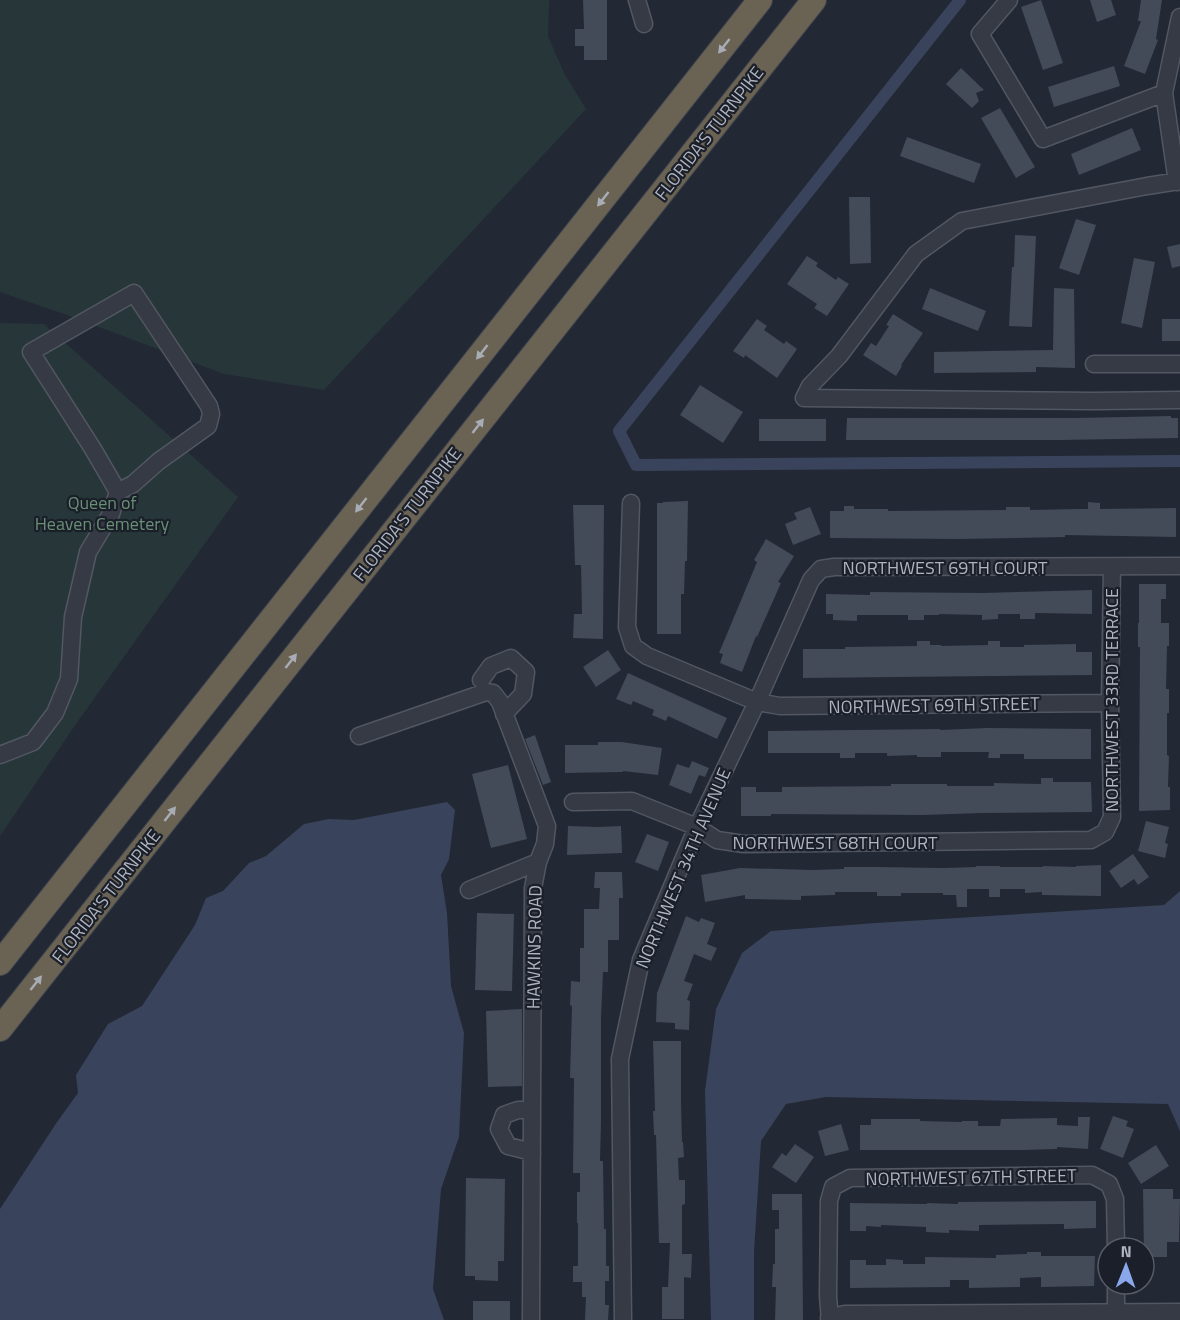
<svg xmlns="http://www.w3.org/2000/svg" width="1180" height="1320" viewBox="0 0 1180 1320" font-family="'Titillium Web',sans-serif">
<style>
.green{fill:#273739}
.water{fill:#39445c}
.lines{fill:none;stroke-linecap:round;stroke-linejoin:round}
.canal{stroke:#39445c;stroke-width:12}
.building{fill:#434a58}
.minor-casing{stroke:#525762;stroke-width:19}
.highway-casing{stroke:#3f444f;stroke-width:26}
.minor{stroke:#353a45;stroke-width:16}
.highway{stroke:#6a6353;stroke-width:24}
.oneway{fill:#a8acb6}
.labels{text-anchor:middle;dominant-baseline:central;stroke-width:4.5;stroke-linejoin:round;paint-order:stroke}
.street-label{font-size:18px;fill:#afb4c1;stroke:#1a1f29}
.park-label{font-size:18px;fill:#698f75;stroke:#1a1f29}
</style>
<rect width="100%" height="100%" fill="#222834"/>
<path class="green" d="M0 0H549L548 36 564 73 586 109 324 390 224 374 67 315 0 292Z
M0 323 44 324 238 497 78 721 0 836Z"/>
<path class="water" d="M447 802 455 810 449 859 441 875 447 913 451 986 464 1033 459 1137 441 1189 433 1289 444 1320H0V1209L57 1122 78 1093 76 1075 108 1024 142 1006 195 925 206 898 223 891 249 863 266 856 304 824 329 819 354 820Z
M1180 891V1131L1168 1104 826 1097 786 1104 761 1141 754 1252V1320H711L705 1091 716 1009 742 953 771 931 876 923 1164 905Z"/>
<g class="lines">
<path class="canal" d="M960 0 619 431 636 465 1180 461"/>
</g>
<path class="building" d="M583 0H607V60H584V46H575V29H584Z
M1041 0 1063 63 1043 70 1021 7Z
M1090 0H1111L1116 15 1097 22Z
M1141 0H1162L1156 39 1158 40 1145 74 1124 66 1141 21H1138Z
M1114 66 1120 86 1054 107 1048 87Z
M961 68 984 90 976 93 979 101 972 108 946 84Z
M1000 108 1035 167 1016 178 981 118Z
M1132 128 1141 150 1079 175 1071 154Z
M907 137 981 164 974 183 900 156Z
M849 197H870L871 263 850 264Z
M1076 219 1096 225 1079 275 1059 268Z
M1015 235 1036 236 1032 327 1009 326 1012 267H1014Z
M1180 244V266L1172 268 1167 247Z
M807 256 818 263 816 266 836 280 838 277 849 284 827 316 814 308 817 304 787 284Z
M1134 258 1155 262 1142 328 1121 323Z
M930 288 986 311 978 331 922 309Z
M1054 288 1074 289 1075 368 1036 367V372L934 373V352L1053 350Z
M893 314 923 333 901 365 902 366 896 376 863 355 871 343 876 346 889 326 886 325Z
M757 319 767 326 764 330 784 344 786 341 797 349 777 378 745 355 744 358 733 351Z
M1162 319H1180V341H1162Z
M700 385 743 412 723 443 680 415Z
M1171 416V418H1178V438L1060 440H846L847 418H1075Z
M759 419H826V441H759Z
M688 501 687 561H685L684 594H681V634H657V503H663V502Z
M1088 502 1100 503V509L1176 508V537L1065 535V537L959 539 830 538V511H844V506H854V509H888V511L1006 510V507H1030V510L1077 509H1088Z
M573 505H604L603 639 573 638 574 614H582L581 565H575Z
M810 507 821 534 793 545 785 524 797 519 794 513Z
M766 539 794 556 778 582 781 583 757 637 756 636 742 672 720 663 723 654 719 653 757 562 754 560Z
M1139 584H1166V599H1161V623H1169V646H1167L1166 689H1169V713H1167V755L1169 756 1168 787H1170V810L1139 811 1140 647H1138V623H1139Z
M1092 590V614L1035 613V619H1020V614H998V619L982 620V615L939 614V615H924V620H908V615H857V621L833 620V614H826V594L870 595V592L982 593Z
M917 641H930V645H941V646L988 645V641H1000V647H1024V645L1076 644V652H1092V675L803 678V649H845V647L917 646Z
M608 650 621 670 596 687 583 667Z
M628 673 727 718 717 739 668 716 666 721 652 715 654 710 633 701 631 705 616 699Z
M987 728 1091 729V759H1024V754H1000V758H988L989 752H941V757H917V755L887 756V753H855V758H840V753H768V731L940 729V730Z
M535 735 551 782 543 785 525 739Z
M598 742H622L662 748 658 775 623 771V772L565 773V745H598Z
M692 761 709 768 705 777 699 775 691 794 669 785 677 764 689 768Z
M508 765 527 839 491 848 472 774Z
M1041 778H1053V782H1091L1092 812 982 813 923 815 771 814V816H741V787H756V792H782V787L891 786V784H947V786H994V783L1041 784Z
M1146 821 1169 827 1165 843 1168 844 1165 858 1138 851Z
M568 826 598 827 621 826 622 853 567 855Z
M647 834 669 842 658 871 635 862Z
M1133 854 1149 877 1138 885 1134 879 1121 888 1109 871Z
M1101 865V896L1042 895V892L1025 893V889H1000V897H989V889H967V907H957L956 895H943V893H901V896H877V892H835V895L801 896V900L745 899V895L705 902 701 875 740 868 812 870 844 869V867H877L943 868 976 867V866H1000V867H1043V866L1076 867V866Z
M595 872H622L623 898H619V940H608V972H603L601 1019V1123L600 1161H603L604 1229H606V1266H609V1281H605V1305H609L608 1320H585L586 1297H582V1282H573V1266H578V1223H577V1192H580V1173H573L574 1078H570L572 1006 570 1005 571 981 580 982V948H584V909H599L600 888H594Z
M477 913 514 914 512 991 475 990Z
M686 916 699 922 701 918 715 923 707 944 717 948 711 961 694 954 684 981 693 984 687 1000 690 1001 689 1030 675 1029V1023L656 1022 657 993Z
M522 1009V1086L488 1087 486 1011Z
M653 1041H681V1100L682 1142H683L684 1157 678 1158 679 1180H685V1204L682 1205V1254H692L691 1278 684 1277V1319H662V1287H668L670 1243H659L656 1135H654L653 1111H655Z
M1113 1116 1128 1121 1126 1126 1134 1129 1123 1158 1100 1149Z
M1078 1117H1090L1088 1149 1057 1147V1149L1024 1150H860V1125H871V1119H920V1121L962 1122V1121H978V1126H1000L1001 1119 1057 1118V1125L1078 1126Z
M841 1124 849 1150 825 1156 818 1131Z
M795 1144 814 1157 796 1183 772 1167 782 1153 786 1156Z
M1156 1145 1169 1166 1141 1184 1128 1163Z
M466 1178 505 1179 504 1261H498V1281L475 1280V1276H465Z
M1143 1189H1173V1199H1180L1179 1242H1167V1257H1144Z
M772 1194H802L803 1320H775L776 1287H772L773 1264H775V1229H779V1210H772Z
M1096 1201V1228L1064 1229V1224L979 1225V1231L949 1230V1233L926 1232V1227L881 1225V1227L866 1226V1231H850V1203L927 1204V1203L958 1204V1202Z
M1027 1252H1041V1256H1095L1094 1286 1041 1287V1277L1020 1278V1287L969 1288V1280H950V1287L850 1288V1260H866V1265H886V1259L903 1260V1264H925V1257L996 1258V1255L1027 1254Z
M473 1301H510V1320H473Z"/>
<g class="lines">
<defs>
<path id="minor" d="M637 0 644 24
M1009 0 980 34 1043 139 1164 93 1180 17
M1164 93 1177 182
M1180 181 1147 186 962 221 916 254 839 356 810 386 804 398 1094 401 1180 400
M1094 364H1180
M631 503 627 627 633 646 647 656 757 702 780 706 1110 703
M481 680 491 666 511 658 526 672 523 694 504 714
M359 736 486 692 493 693 500 702 547 826 545 844 538 862 533 888 531 1320
M0 755 33 742 55 713 69 679 73 617 88 552 111 514 118 492 133 484 159 461 208 426 211 414 209 406 134 293 31 352 93 449 118 492
M573 802 632 801 697 827 717 840 744 844 1091 840 1105 832 1112 817 1110 703 1112 567
M469 890 538 862
M532 1152 508 1146 499 1129 504 1115 518 1110H532
M1116 1284V1313
M829 1318 845 1314 1180 1312
M623 1320 620 1059 641 960 697 827 757 702 811 580 821 569 834 567 1180 566
M830 1320 828 1296 829 1201 833 1187 850 1178 1092 1175 1109 1184 1115 1199 1116 1248"/>
<path id="highway" d="M0 963 760 0
M0 1029 814 0"/>
</defs>
<use href="#minor" class="minor-casing"/>
<use href="#highway" class="highway-casing"/>
<use href="#minor" class="minor"/>
<use href="#highway" class="highway"/>
</g>
<defs><path id="oneway-solid" d="M-6-.8H1V-3.2L6.5 0L1 3.2V.8H-6Z" transform="scale(1.5)"/></defs>
<g class="oneway">
<use href="#oneway-solid" transform="translate(724 46) rotate(128)"/>
<use href="#oneway-solid" transform="translate(603 199) rotate(128)"/>
<use href="#oneway-solid" transform="translate(482 352) rotate(128)"/>
<use href="#oneway-solid" transform="translate(478 426) rotate(-52)"/>
<use href="#oneway-solid" transform="translate(361 505) rotate(128)"/>
<use href="#oneway-solid" transform="translate(291 661) rotate(-52)"/>
<use href="#oneway-solid" transform="translate(170 814) rotate(-52)"/>
<use href="#oneway-solid" transform="translate(36 983) rotate(-52)"/>
</g>
<g class="labels">
<g class="street-label">
<text transform="translate(709 133) rotate(-52)">FLORIDA'S TURNPIKE</text>
<text transform="translate(407 514) rotate(-52)">FLORIDA'S TURNPIKE</text>
<text x="945" y="567">NORTHWEST 69TH COURT</text>
<text transform="translate(1111 700) rotate(-90)">NORTHWEST 33RD TERRACE</text>
<text transform="translate(934 705) rotate(-1)">NORTHWEST 69TH STREET</text>
<text x="835" y="842">NORTHWEST 68TH COURT</text>
<text transform="translate(683 868) rotate(-67)">NORTHWEST 34TH AVENUE</text>
<text transform="translate(106 896) rotate(-52)">FLORIDA'S TURNPIKE</text>
<text transform="translate(534 947) rotate(-89)">HAWKINS ROAD</text>
<text transform="translate(971 1177) rotate(-1)">NORTHWEST 67TH STREET</text>
</g>
<g class="park-label">
<text x="102" y="502">Queen of<tspan x="102" dy="21">Heaven Cemetery</tspan></text>
</g>
</g>
<g transform="translate(1126 1266) rotate(1)"><circle r="28" fill="#1a1f29" stroke="#565b66" stroke-width="1.5"/>
<path d="M0-4.5L10 22L0 15L-10 22Z" fill="#8aa7eb"/>
<text y="-9" font-size="16" font-weight="bold" text-anchor="middle" fill="#afb4c1">N</text>
</g>
</svg>
